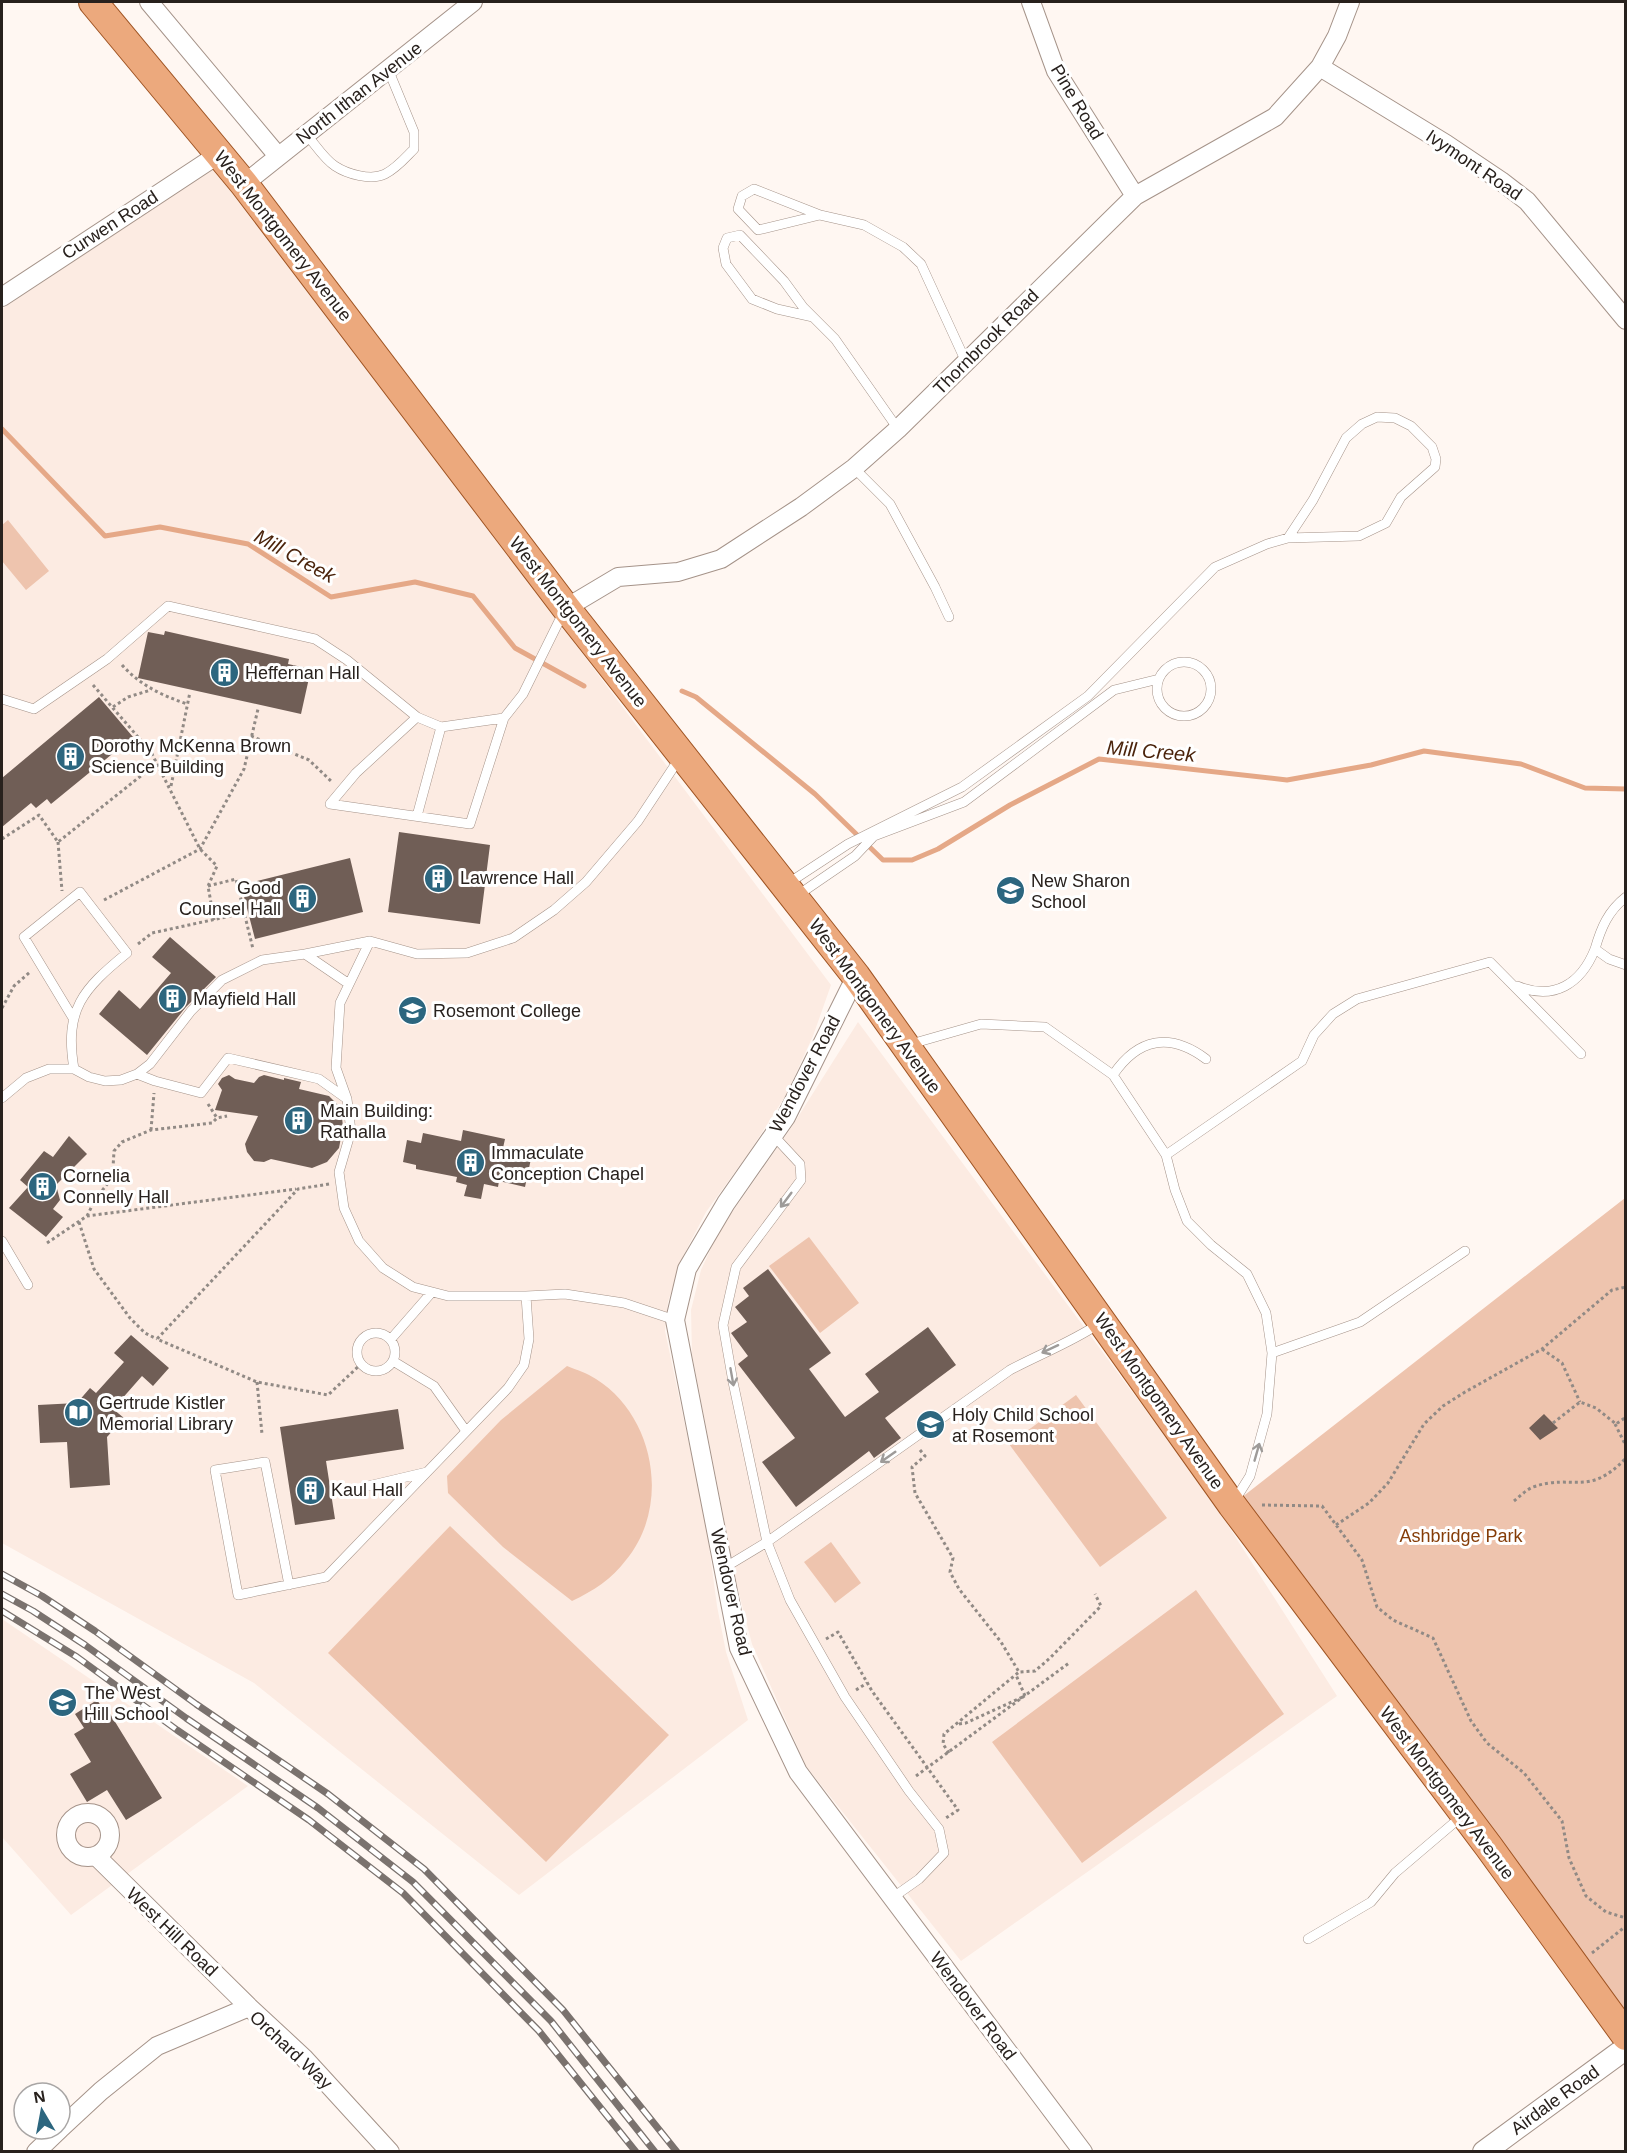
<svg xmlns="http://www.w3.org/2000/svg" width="1627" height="2153" viewBox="0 0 1627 2153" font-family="Arial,sans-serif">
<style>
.built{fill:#fcebe2}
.green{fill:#eec4ae}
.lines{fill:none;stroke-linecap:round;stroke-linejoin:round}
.stream{stroke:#e5a887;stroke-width:5}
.building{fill:#705e56}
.service-casing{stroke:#a59389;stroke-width:10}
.minor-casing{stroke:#a59389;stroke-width:20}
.tertiary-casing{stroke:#a59389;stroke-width:24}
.primary-casing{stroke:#9f5423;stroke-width:30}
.path{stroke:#918a85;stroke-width:3;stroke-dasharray:3 3;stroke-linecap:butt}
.service{stroke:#fff;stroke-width:9}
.minor{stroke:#fff;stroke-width:18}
.tertiary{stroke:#fff;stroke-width:22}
.primary{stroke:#eca97d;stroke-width:28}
.rail-casing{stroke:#7a726e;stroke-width:7}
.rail{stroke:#fff;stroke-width:4.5;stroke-dasharray:14;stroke-linecap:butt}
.oneway{stroke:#9e9b99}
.labels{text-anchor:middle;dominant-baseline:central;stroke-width:6;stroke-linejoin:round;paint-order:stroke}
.street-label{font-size:18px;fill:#28211d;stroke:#fff}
.poi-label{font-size:18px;fill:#28211d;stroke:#fff;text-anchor:start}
.park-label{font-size:18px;fill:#853d08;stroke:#fff}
.water-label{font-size:20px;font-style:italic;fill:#4b240c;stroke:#fff}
</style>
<rect width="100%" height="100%" fill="#fff7f2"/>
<path class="built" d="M217 166 831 985 813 1036 786 1095 748 1154 706 1212 682 1258 668 1302 665 1331 706 1524 717 1606 726 1652 748 1720 519 1895 254 1683 2 1543V309Z
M858 1022 1210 1497 1337 1696 961 1961 806 1766 752 1644 737 1586 692 1354 691 1310 701 1270 719 1231 791 1128Z
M2 1619 248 1786 71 1915 2 1837Z"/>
<path class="green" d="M8 520 49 571 26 590 2 561V525Z
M1625 1198V2036L1232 1505Z
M809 1237 859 1303 820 1333 769 1266Z
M567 1366C577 1370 587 1373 596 1379 655 1416 671 1506 626 1560 612 1579 593 1591 572 1601L503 1547 448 1493 447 1476 501 1420Z
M1076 1395 1167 1518 1100 1567 1009 1444Z
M450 1526 669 1735 546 1862 328 1653Z
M831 1542 861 1583 835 1603 804 1562Z
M1196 1590 1284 1714 1082 1863 992 1742Z"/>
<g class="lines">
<path class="stream" d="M2 429 105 536 160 527 248 544 331 597 415 582 473 596 515 648 584 686
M682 691 696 697 815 794 883 860H912L938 849 1010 805 1099 759 1287 780 1371 765 1424 751 1521 764 1585 788 1626 789"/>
</g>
<path class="building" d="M165 631 289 659 288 664 311 669 301 714 138 678 148 632 164 635Z
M99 697 133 737 51 804 47 799 36 808 31 803 2 827V778Z
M399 832 490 845 480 924 388 912Z
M350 858 363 912 255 939 241 885Z
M170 937 216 977 186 1007 147 1055 99 1014 119 990 140 1009 171 973 152 957Z
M229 1075 235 1079 254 1083 259 1077 264 1075 284 1080V1078L301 1082 299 1089 329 1096 341 1108 343 1127 339 1148 327 1162 312 1168 271 1159 264 1162 254 1161 247 1152 245 1144 258 1116 215 1110 222 1090 218 1084 222 1078Z
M463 1130 505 1139 503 1148 532 1154 525 1187 499 1181 498 1187 484 1184 481 1199 464 1196 467 1185 456 1182 457 1177 416 1169V1165L403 1162 407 1140 421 1143 423 1133 461 1141Z
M69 1136 87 1154 56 1185 60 1200 53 1209 63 1217 46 1237 9 1208 28 1187 20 1180 44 1151 53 1157Z
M768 1269 831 1353 809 1369 845 1417 879 1392 865 1374 928 1327 956 1365 885 1418 901 1438 874 1458 869 1451 796 1507 762 1462 795 1438 738 1364 748 1356 731 1333 747 1322 735 1307 749 1296 743 1288Z
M131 1335 169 1368 153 1386 142 1376 113 1409 124 1418 107 1437 110 1485 70 1488 67 1442 40 1443 38 1405 77 1403 90 1388 96 1393 124 1362 114 1353Z
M398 1409 404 1449 326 1461 335 1519 295 1525 280 1427Z
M1544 1414 1558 1428 1540 1440 1529 1428Z
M97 1700 106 1713 109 1712 162 1798 126 1820 107 1790 87 1802 70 1774 91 1762 74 1734 84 1728 75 1714Z"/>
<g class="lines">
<defs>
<path id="service" d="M306 134C315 144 324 159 335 166 347 174 371 181 385 174 397 168 405 158 414 149V132L388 69
M820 215 758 230 738 209 742 196 754 189 820 215 864 225 903 247 921 264 966 362
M813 317 777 309 752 299 726 264 723 248 727 238 740 235 784 281 803 307 835 339 898 429
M854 468 890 504 935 587 949 617
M1157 689a27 27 0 1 1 54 0a27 27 0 1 1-54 0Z
M2 699 34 709 107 659 168 606 315 639 347 660 417 717 441 727 504 718 523 694 563 613
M417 717 356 773 330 804 470 824 504 718
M417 816 441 727
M787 884 848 844 962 787 1088 696 1215 567 1267 544 1288 538 1359 536 1386 523 1401 497 1435 467 1436 459 1432 447 1411 426 1395 418 1377 417 1362 424 1346 438 1313 500 1288 538
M798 895 855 856 874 836 964 802 1114 690 1159 679
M370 941 417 954 467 953 513 938 554 910 586 882 638 821 679 759
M1595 949C1601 928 1608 911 1626 897
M349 984 305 954 370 941 340 1003 336 1068 347 1099 351 1131 339 1172 344 1208 359 1241 383 1268 413 1287 448 1296H526
M1517 986C1554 1001 1581 984 1595 949L1609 959 1626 965
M73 1018 24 937 80 892 127 953C83 989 64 1009 74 1069
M911 1044 981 1024 1045 1027 1113 1075 1166 1155 1175 1190 1187 1221 1211 1245 1247 1274 1266 1313 1272 1353 1360 1322 1465 1251
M137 1074 155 1081 201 1093 228 1058 319 1079 347 1099
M1113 1075C1138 1038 1170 1032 1206 1059
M2 1098 26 1078 49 1069H74L89 1077 105 1081 121 1080 137 1074 150 1064 191 1011 222 980 262 960 305 954
M774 1136 800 1164 801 1180 736 1267 723 1325 733 1382 767 1542 790 1600 845 1697 909 1791 939 1829 944 1853 919 1879 892 1898
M1166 1155 1302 1061 1314 1035 1333 1014 1357 999 1490 962 1581 1054
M2 1241 28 1285
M357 1352a19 19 0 1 1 38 0a19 19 0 1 1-38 0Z
M391 1339 432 1292
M393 1361 434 1386 466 1431
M368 1486 427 1472
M1235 1500 1250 1476 1267 1414 1272 1353
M724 1568 767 1542 1010 1370C1040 1354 1072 1342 1100 1323
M289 1585 265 1462 215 1470 238 1595 326 1577 508 1388 524 1365 529 1339 526 1296 565 1294 624 1303 675 1320
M1308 1939 1371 1902 1395 1873 1462 1816"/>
<path id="minor" d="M149 2 278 156
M1031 2 1056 71 1135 196
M1320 67 1446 144 1501 181 1527 201 1626 320
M244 184 473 2
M2 297 219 154
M566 608 618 577 678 572 721 559 801 507 854 468 898 429 1135 196 1275 117 1320 67 1337 36 1350 2
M856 976 786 1117 726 1203 687 1269 675 1320 739 1648 798 1772 1083 2152
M66 1835a22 22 0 1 1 44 0a22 22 0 1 1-44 0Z
M96 1856 249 2007 304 2058 390 2152
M60 2129 101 2091 157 2046 249 2007
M36 2152 60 2129"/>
<path id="tertiary" d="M1484 2152 1626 2048"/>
<path id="primary" d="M93 2 244 184 566 608 856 976 1232 1505 1489 1847 1626 2036"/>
</defs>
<use href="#service" class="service-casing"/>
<use href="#minor" class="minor-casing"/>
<use href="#tertiary" class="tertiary-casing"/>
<use href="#primary" class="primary-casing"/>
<path class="path" d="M122 665C140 685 161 695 187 704
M93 685 151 752 200 849 217 866 208 886 214 920
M113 707 128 697 151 690
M251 736 309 760 332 782
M171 786 190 692
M2 839 39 815 58 842 157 763
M58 842 62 891
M208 886 236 879 253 949
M104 900 200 849 244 769 258 709
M138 944 152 933 244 913
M2 1008 14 986 30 972
M208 1104 217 1118
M151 1130 154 1093
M329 1184 298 1189 157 1339 257 1382 328 1395 361 1364
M87 1216 96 1198 109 1182 113 1168 114 1151 122 1142 151 1130 212 1123 217 1118 227 1116
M79 1222 94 1269 130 1318 145 1333 157 1339
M47 1243 87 1216 296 1189
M1542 1349 1562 1363 1580 1402
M257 1382 262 1434
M1553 1423 1580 1402 1596 1408 1616 1424 1626 1417
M1615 1424 1626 1446
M920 1450 925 1456 912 1467 915 1493 953 1558 950 1572 959 1589 1001 1642 1019 1672 1035 1671 1050 1658 1101 1606 1095 1594
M1514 1501C1520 1496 1526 1490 1533 1487 1574 1473 1588 1498 1626 1458
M1262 1505 1322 1506 1362 1560 1377 1607 1393 1620 1433 1638 1471 1721 1487 1743 1524 1773 1562 1821 1569 1858 1586 1896 1606 1912 1626 1918
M1336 1525 1369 1503 1388 1483 1424 1424 1443 1406 1465 1392 1542 1349 1612 1290 1626 1287
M826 1639 838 1632 872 1691 958 1810 946 1818
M856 1690 867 1683
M959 1724 966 1723 1025 1696 1016 1675
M949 1753 943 1744 944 1734 1019 1672
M916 1776 1069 1663
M1592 1953 1626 1926"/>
<use href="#service" class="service"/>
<use href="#minor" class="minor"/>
<use href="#tertiary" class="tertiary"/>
<use href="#primary" class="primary"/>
<defs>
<path id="rail" d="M2 1574 42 1596 95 1631 196 1704 328 1794 424 1869 563 2010 677 2152
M2 1594 33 1611 85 1645 186 1718 318 1808 413 1882 551 2021 655 2152
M2 1611 77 1657 177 1730 309 1820 403 1893 539 2031 636 2152"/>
</defs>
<use href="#rail" class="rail-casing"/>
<use href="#rail" class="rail"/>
</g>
<defs><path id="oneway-shaft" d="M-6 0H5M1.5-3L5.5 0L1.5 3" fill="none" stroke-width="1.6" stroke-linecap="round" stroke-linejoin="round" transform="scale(1.5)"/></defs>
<g class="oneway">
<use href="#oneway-shaft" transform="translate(786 1200) rotate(127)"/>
<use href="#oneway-shaft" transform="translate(1050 1349) rotate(155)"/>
<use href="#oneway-shaft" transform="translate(732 1377) rotate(80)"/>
<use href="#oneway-shaft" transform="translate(1257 1452) rotate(-74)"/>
<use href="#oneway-shaft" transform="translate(888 1457) rotate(145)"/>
</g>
<defs>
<symbol id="building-disc" viewBox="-11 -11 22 22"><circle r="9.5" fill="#2c667f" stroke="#fff"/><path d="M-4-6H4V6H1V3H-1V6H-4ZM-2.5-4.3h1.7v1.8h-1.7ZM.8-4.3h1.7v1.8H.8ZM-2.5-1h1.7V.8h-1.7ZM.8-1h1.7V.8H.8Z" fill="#fff"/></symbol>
<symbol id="school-disc" viewBox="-11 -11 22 22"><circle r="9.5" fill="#2c667f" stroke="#fff"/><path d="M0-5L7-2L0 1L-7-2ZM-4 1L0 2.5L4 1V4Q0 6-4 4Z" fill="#fff"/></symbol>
<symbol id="university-disc" viewBox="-11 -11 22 22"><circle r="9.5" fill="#2c667f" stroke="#fff"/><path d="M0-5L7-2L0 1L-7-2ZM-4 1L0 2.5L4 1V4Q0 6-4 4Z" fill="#fff"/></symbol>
<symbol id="library-disc" viewBox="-11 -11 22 22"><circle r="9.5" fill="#2c667f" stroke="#fff"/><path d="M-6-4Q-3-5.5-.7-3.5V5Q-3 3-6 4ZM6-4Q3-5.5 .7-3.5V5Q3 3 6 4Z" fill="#fff"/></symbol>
</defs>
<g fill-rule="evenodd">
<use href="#building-disc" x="208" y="656" width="33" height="33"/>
<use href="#building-disc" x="54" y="740" width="33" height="33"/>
<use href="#building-disc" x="422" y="862" width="33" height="33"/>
<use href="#school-disc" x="994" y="874" width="33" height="33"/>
<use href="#building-disc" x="286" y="882" width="33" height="33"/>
<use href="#building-disc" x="156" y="982" width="33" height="33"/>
<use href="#university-disc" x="396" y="994" width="33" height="33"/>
<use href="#building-disc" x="282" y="1104" width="33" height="33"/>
<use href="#building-disc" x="454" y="1146" width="33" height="33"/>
<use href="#building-disc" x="26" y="1170" width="33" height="33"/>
<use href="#library-disc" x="62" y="1396" width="33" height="33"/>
<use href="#school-disc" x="914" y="1408" width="33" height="33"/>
<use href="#building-disc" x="294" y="1474" width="33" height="33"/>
<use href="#school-disc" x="46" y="1686" width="33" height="33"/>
</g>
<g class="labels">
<g class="street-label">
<text transform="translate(359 93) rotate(-38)">North Ithan Avenue</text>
<text transform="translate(1077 102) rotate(59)">Pine Road</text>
<text transform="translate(1474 165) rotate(34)">Ivymont Road</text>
<text transform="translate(110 225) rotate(-33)">Curwen Road</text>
<text transform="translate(283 236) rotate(52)">West Montgomery Avenue</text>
<text transform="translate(986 342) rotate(-45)">Thornbrook Road</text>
<text transform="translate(578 622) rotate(52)">West Montgomery Avenue</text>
<text transform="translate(875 1006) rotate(54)">West Montgomery Avenue</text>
<text transform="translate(805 1074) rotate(-62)">Wendover Road</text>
<text transform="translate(1159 1401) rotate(55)">West Montgomery Avenue</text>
<text transform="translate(731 1592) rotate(77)">Wendover Road</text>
<text transform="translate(1447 1793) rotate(53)">West Montgomery Avenue</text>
<text transform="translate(172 1932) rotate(44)">West Hill Road</text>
<text transform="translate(973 2006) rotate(53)">Wendover Road</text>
<text transform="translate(291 2050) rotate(43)">Orchard Way</text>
<text transform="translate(1555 2100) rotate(-36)">Airdale Road</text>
</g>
<g class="poi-label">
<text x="245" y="673">Heffernan Hall</text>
<text x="91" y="746">Dorothy McKenna Brown<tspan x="91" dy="21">Science Building</tspan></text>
<text x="460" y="878">Lawrence Hall</text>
<text x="1031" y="881">New Sharon<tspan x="1031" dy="21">School</tspan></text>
<text x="281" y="888" text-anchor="end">Good<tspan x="281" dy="21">Counsel Hall</tspan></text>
<text x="193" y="999">Mayfield Hall</text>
<text x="433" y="1011">Rosemont College</text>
<text x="320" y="1111">Main Building:<tspan x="320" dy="21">Rathalla</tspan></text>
<text x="491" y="1153">Immaculate<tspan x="491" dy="21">Conception Chapel</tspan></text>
<text x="63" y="1176">Cornelia<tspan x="63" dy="21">Connelly Hall</tspan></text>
<text x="99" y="1403">Gertrude Kistler<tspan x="99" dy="21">Memorial Library</tspan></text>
<text x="952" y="1415">Holy Child School<tspan x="952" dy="21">at Rosemont</tspan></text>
<text x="331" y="1490">Kaul Hall</text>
<text x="84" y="1693">The West<tspan x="84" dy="21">Hill School</tspan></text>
</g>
<g class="park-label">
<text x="1461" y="1536">Ashbridge Park</text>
</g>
<g class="water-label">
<text transform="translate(295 556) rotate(29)">Mill Creek</text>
<text transform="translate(1151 751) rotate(5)">Mill Creek</text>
</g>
</g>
<rect width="1627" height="2153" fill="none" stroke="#28211d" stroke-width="6"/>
<g transform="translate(42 2111) rotate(350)"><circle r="28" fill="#ffffff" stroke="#a9a6a5" stroke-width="1.5"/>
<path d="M0-4.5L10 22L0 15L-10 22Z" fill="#2c667f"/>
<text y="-9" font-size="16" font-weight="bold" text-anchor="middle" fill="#28211d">N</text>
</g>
</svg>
